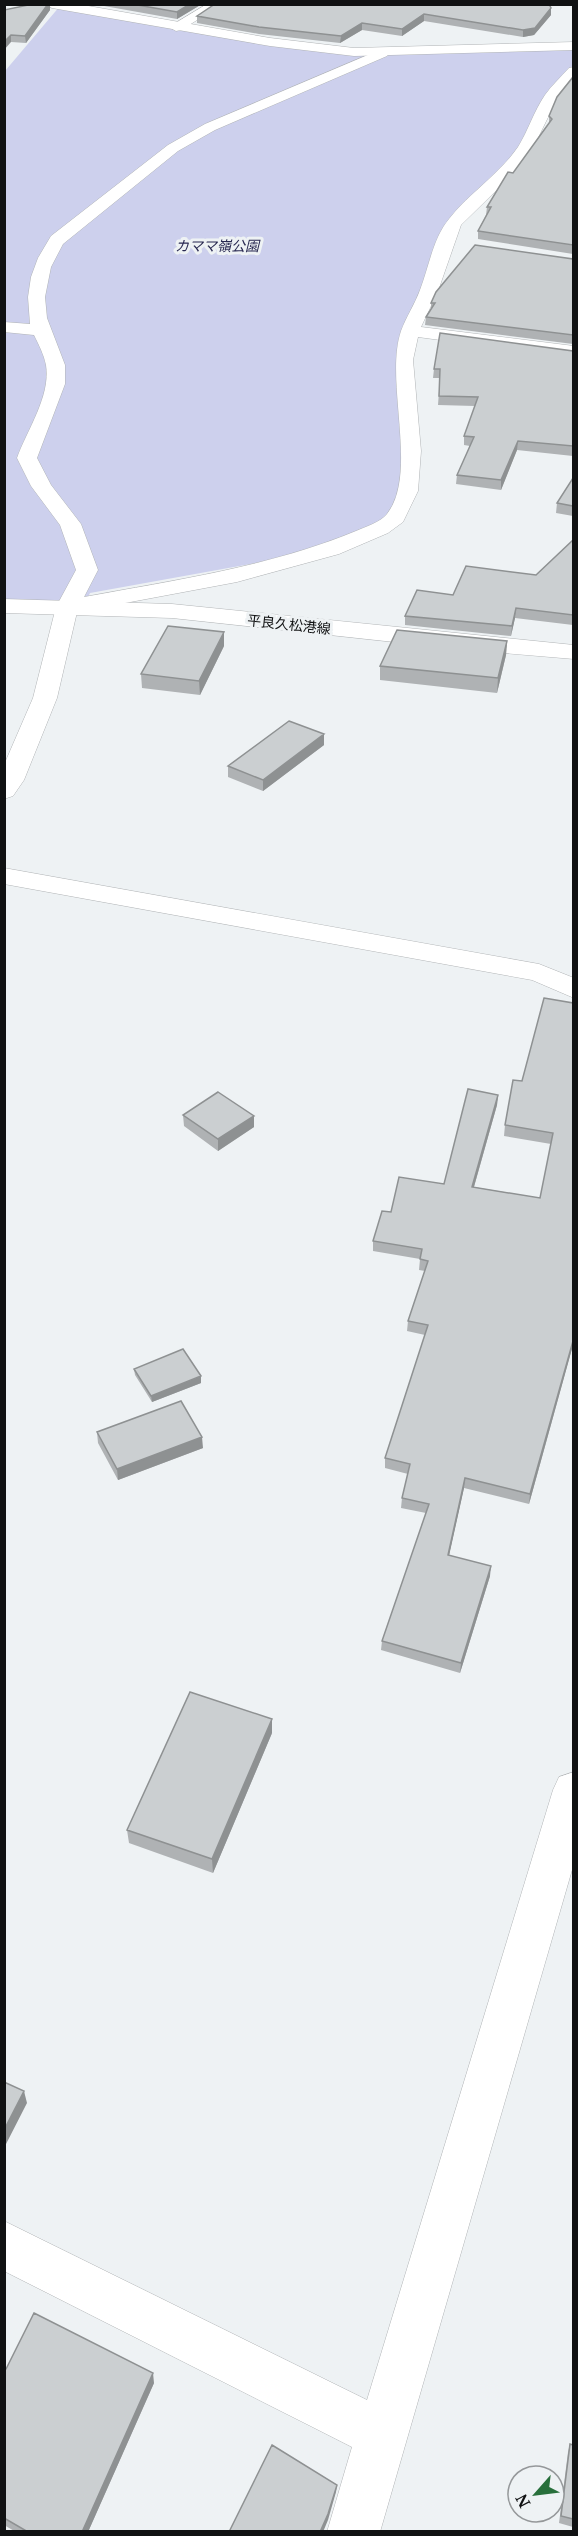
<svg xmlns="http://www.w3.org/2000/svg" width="578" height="2536" viewBox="0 0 578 2536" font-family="'Noto Serif','Noto Sans JP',serif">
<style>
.green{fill:#cdd0ed}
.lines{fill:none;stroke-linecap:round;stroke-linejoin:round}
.minor-casing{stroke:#b1b4b6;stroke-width:1}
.tertiary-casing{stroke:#b1b4b6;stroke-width:1}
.secondary-casing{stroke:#b1b4b6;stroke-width:1}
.minor{fill:#fff;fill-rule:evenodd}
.tertiary{fill:#fff;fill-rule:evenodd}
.secondary{fill:#fff;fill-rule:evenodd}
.wall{fill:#afb2b4}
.shaded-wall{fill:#8e9192}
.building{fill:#cbcfd1;stroke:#8e9192;stroke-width:1.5}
.labels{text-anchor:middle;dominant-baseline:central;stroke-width:6;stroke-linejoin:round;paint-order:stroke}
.far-park-label{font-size:14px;font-style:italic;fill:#282851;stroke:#eef2f4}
.far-street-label{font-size:14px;fill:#101112;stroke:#eef2f4}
</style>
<rect width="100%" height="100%" fill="#eef2f4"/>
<path class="green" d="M60 6 176 27 382 53 573 45V70L500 178 445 242 410 331V433L396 518 322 551 90 593 83 607 5 606V71Z"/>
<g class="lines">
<defs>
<path id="minor" d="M207 4H223L181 30 176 31 169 27Z
M382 49 389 53 387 56 215 130 178 151 63 244 51 267 45 297 47 318 65 365V384L37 458 51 485 81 524 98 570 84 597C175 580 269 567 356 531 365 527 381 522 387 514 419 473 384 381 401 331 406 317 415 304 420 290 429 267 433 238 449 219 469 193 499 175 518 147 528 131 534 111 545 95 552 85 561 77 569 68L574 67V80L557 99 533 148 513 174 461 225 438 291 421 327 574 346V358L418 337 413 360 421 451 418 491 403 522 388 533 339 554 237 582 77 612 57 698 24 780 13 796 4 799V765L33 698 56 607 76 570 60 525 31 486 17 458C27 430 51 396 46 365 44 355 39 345 34 335L4 332V322L30 324 28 297 31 277 38 258 51 236 168 145 205 124Z
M4 868 539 964 574 978V998L532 980 4 884Z
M574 1772V1863L380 2532H327L352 2447 4 2271V2221L367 2400 553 1790 559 1777Z"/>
<path id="tertiary" d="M46 4H77L270 38 354 48 574 42V50L354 56 270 46 52 8Z"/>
<path id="secondary" d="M4 599 172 604 574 645V659L468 650 172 618 4 613Z"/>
</defs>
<use href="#minor" class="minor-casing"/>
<use href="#tertiary" class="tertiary-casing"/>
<use href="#secondary" class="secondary-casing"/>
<use href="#minor" class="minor"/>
<use href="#tertiary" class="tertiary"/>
<use href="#secondary" class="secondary"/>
</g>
<path class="wall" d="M33 4H50V10L26 43 11 42 4 10Z
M93 4H202L177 19Z
M215 4 551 15 534 35 523 37 424 21 402 36 362 30 340 43 259 34 197 23V16Z
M573 77V254L478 239V231L486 215 487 207 513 173 549 123V116Z
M573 259V344L425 325 426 317 431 310V303Z
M573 351V456L517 450 501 490 456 484 457 475 470 446 464 445V436L475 406 438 405 440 378H433L434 369Z
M573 478V516L556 513 557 503Z
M573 540V625L515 618 511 636 405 625V616L453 595 536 575Z
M507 641 506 655 497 693 380 680V666Z
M224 646 200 695 142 688 141 674Z
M324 734V745L263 791 228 777V766Z
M544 998 573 1345 529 1504 464 1488 449 1555 490 1576 460 1673 381 1650 382 1641 426 1513 401 1508 402 1498 408 1474 385 1468V1458L425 1335 407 1331 408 1321 425 1271 419 1270 420 1259 373 1251V1241L391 1212 444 1184 498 1095 497 1105 474 1187 540 1198 551 1144 504 1136 505 1125 522 1081Z
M183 1115 254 1116V1127L218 1151 184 1126Z
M134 1369 201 1383 152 1402 135 1375Z
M97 1432 203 1448 118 1480 98 1443Z
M272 1733 213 1873 129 1843 127 1830Z
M4 2369 154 2383 88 2532H16L4 2525Z
M570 2444 573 2445V2527L559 2523 568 2452Z"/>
<path class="shaded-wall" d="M48 4H50V10L26 43 25 36Z
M190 4H202L177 19V12Z
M551 8V15L534 35 523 37V30Z
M424 14V21L402 36V29Z
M362 23V30L340 43 341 36Z
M11 35V42L4 50V42Z
M518 441 517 450 501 490V480Z
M516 608 515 618 511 636 512 626Z
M224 632V646L200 695 199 681Z
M507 641 506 655 497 693 498 678Z
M324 734V745L263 791V780Z
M498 1095 497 1105 471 1197 472 1187Z
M254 1116V1127L218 1151V1139Z
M573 1341V1345L529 1504 530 1494Z
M201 1376V1383L152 1402 151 1396Z
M202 1437 203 1448 118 1480 117 1469Z
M465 1478 464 1488 447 1565 448 1555Z
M491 1566 490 1576 460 1673 461 1663Z
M272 1719V1733L213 1873 212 1859Z
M24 2091 27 2103 4 2148V2130Z
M153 2373 154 2383 88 2532H82Z
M337 2485 336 2492 328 2520 323 2532H320Z"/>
<path class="building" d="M33 4H48L25 36 11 35 4 42V10Z
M132 4H190L177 12Z
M215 4H549L551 8 535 28 523 30 424 14 402 29 362 23 341 36 259 27 197 16Z
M573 77V245L478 231 491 207H487L508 172 513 173 552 119 549 116 557 97Z
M475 245 573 259V335L426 317 435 303H431L436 292Z
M440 333 573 351V446L518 441 501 480 457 475 474 437 464 436 478 397 439 396 440 369H434Z
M573 478V506L557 503Z
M573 540V615L516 608 512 626 405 616 417 590 453 595 466 566 536 575Z
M168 626 224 632 199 681 141 674Z
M397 630 507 641 498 678 380 666Z
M289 721 324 734 263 780 228 766Z
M544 998 573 1003V1341L530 1494 465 1478 448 1555 491 1566 461 1663 382 1641 429 1504 402 1498 410 1464 385 1458 428 1325 408 1321 428 1261 420 1259 422 1249 373 1241 382 1211 391 1212 399 1177 444 1184 468 1089 498 1095 472 1187 540 1198 553 1133 505 1125 513 1080 522 1081Z
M218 1092 254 1116 218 1139 183 1115Z
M183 1349 201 1376 151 1396 134 1369Z
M181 1401 202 1437 117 1469 97 1432Z
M190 1692 272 1719 212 1859 127 1830Z
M4 2082 24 2091 4 2130Z
M34 2313 153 2373 82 2532H28L4 2518V2369H6Z
M570 2444 573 2445V2519L561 2516Z
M272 2445 337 2485 328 2514 320 2532H229Z"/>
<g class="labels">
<g class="far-park-label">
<text x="217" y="245">カママ嶺公園</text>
</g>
<g class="far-street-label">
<text transform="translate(289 624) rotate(6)">平良久松港線</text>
</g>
</g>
<rect width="578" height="2536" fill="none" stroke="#101112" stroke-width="12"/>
<g transform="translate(536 2494) rotate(242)"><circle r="28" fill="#eef2f4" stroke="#95989a" stroke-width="1.5"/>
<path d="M0-4.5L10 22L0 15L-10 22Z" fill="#286f3b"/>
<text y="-9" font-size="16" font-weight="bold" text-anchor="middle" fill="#101112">N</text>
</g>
</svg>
